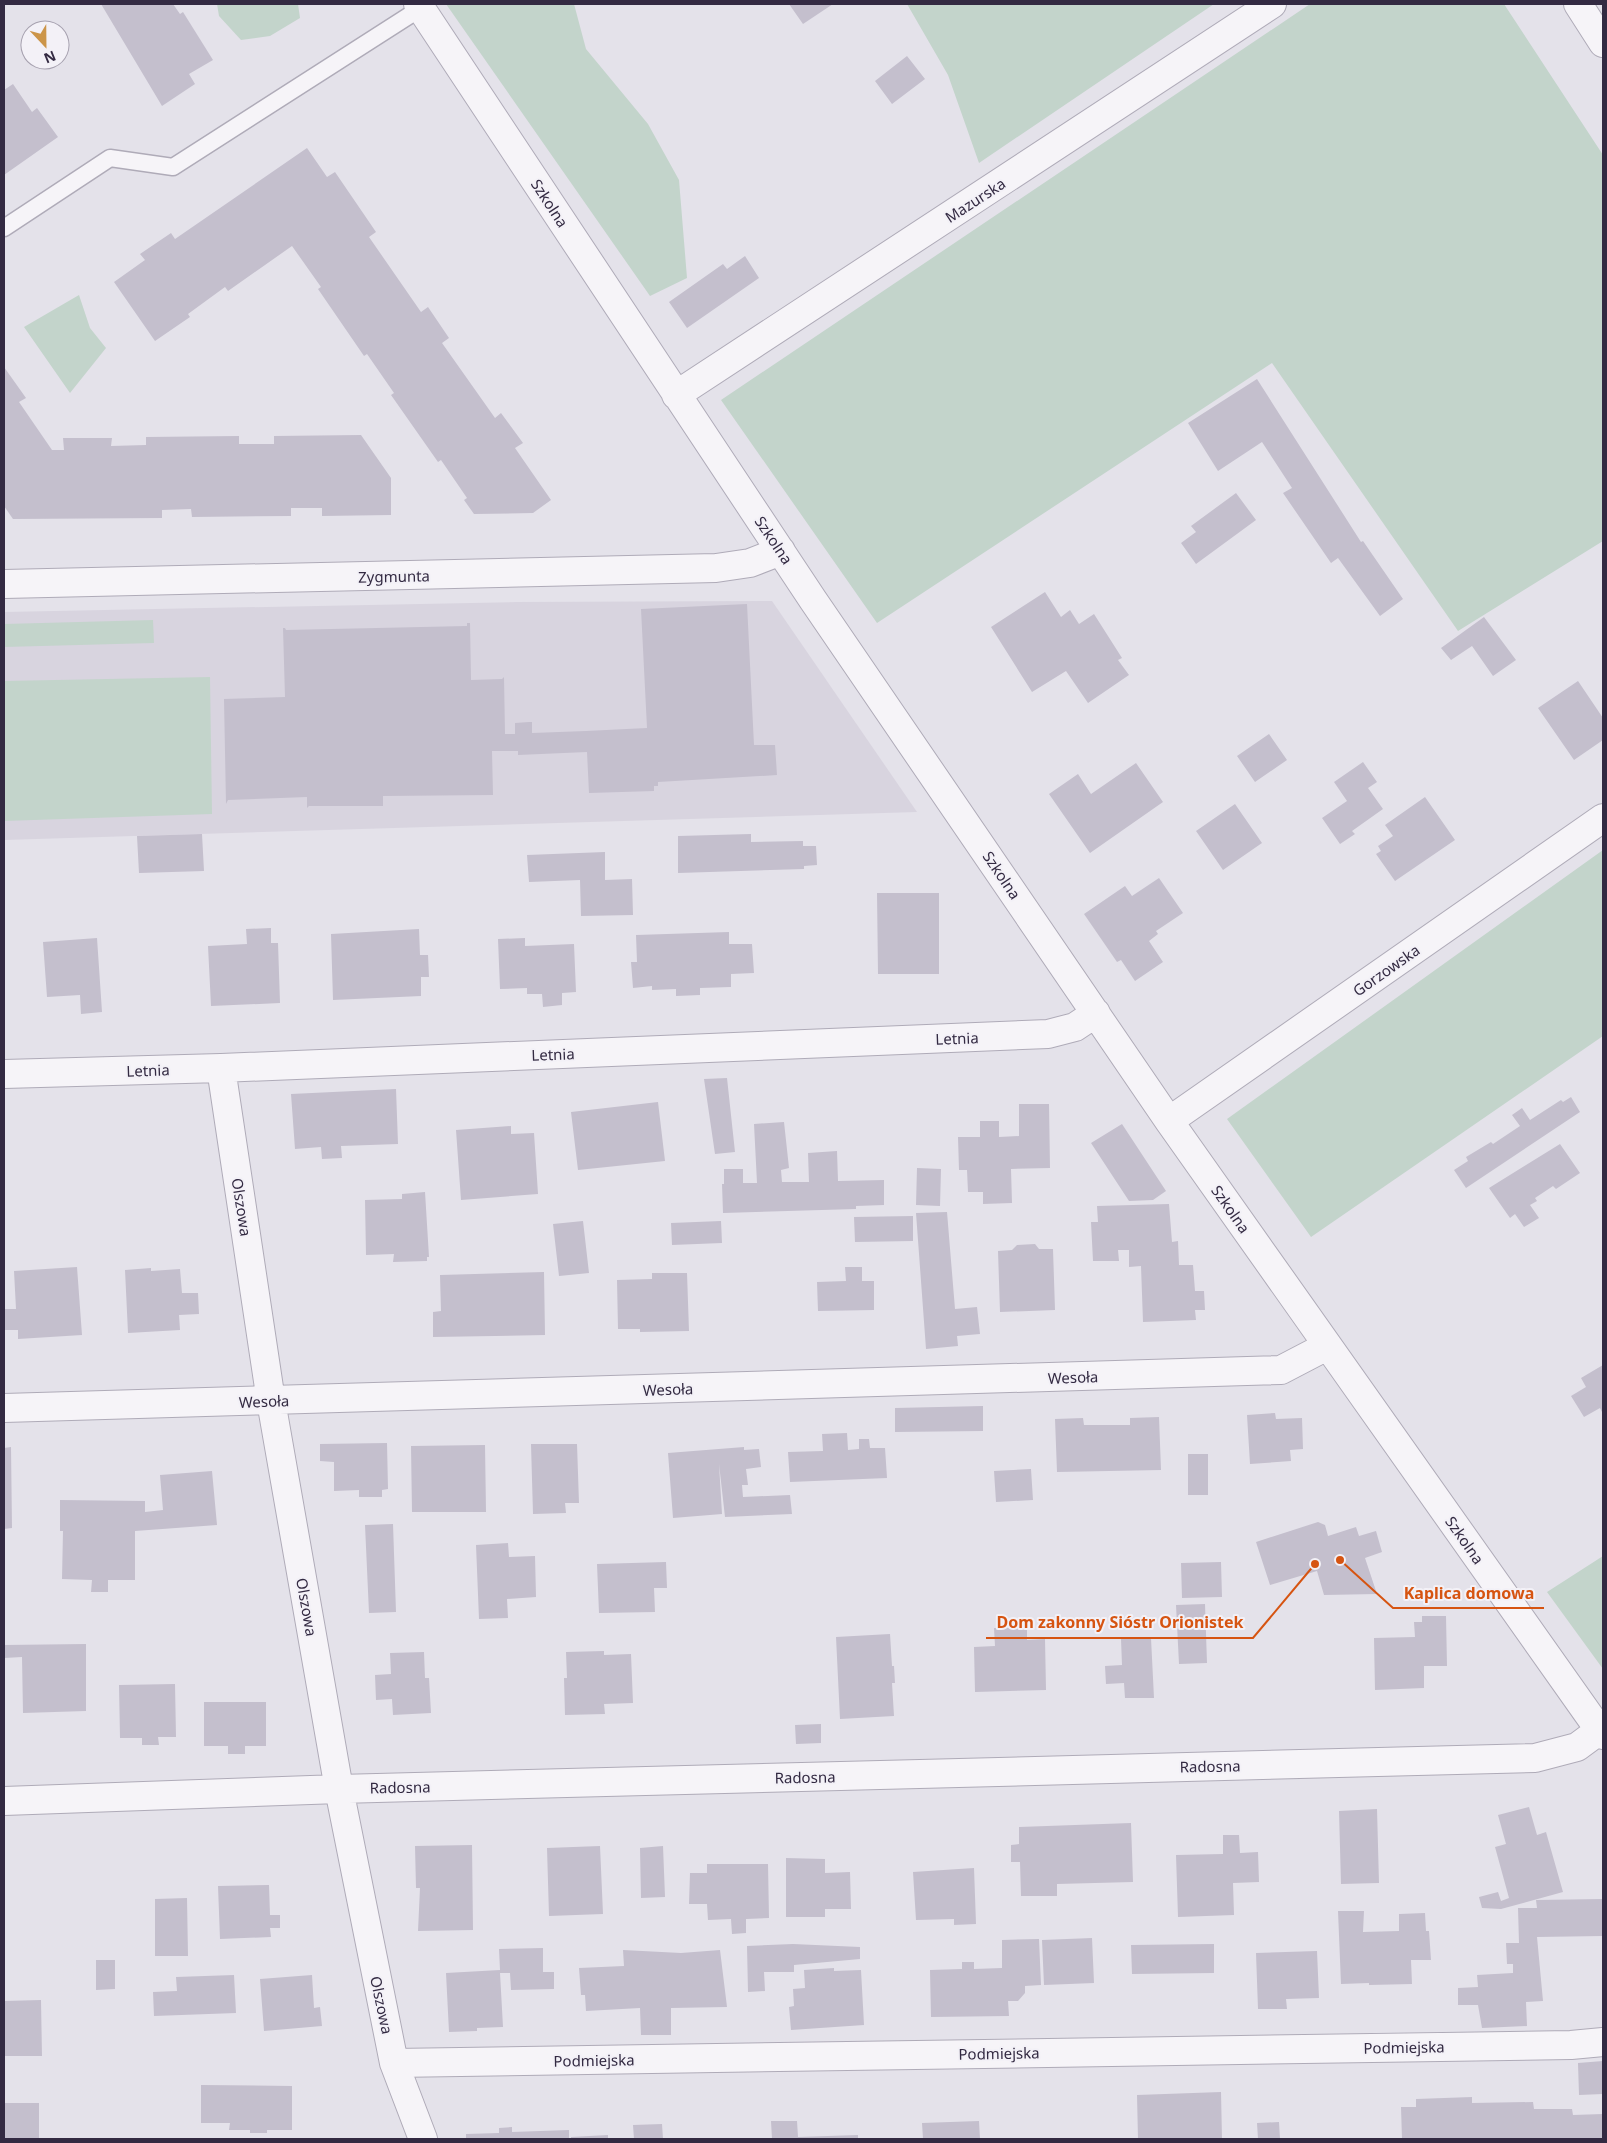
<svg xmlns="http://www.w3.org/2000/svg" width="1607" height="2143" viewBox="0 0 1607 2143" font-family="'Noto Sans',sans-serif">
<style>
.built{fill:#d8d4df}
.green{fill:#c3d4cb}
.building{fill:#c4bfcd}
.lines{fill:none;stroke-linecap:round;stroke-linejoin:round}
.lane-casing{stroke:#afabb8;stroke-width:19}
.street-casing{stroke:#afabb8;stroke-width:30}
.lane{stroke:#f6f4f8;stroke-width:16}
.street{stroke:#f6f4f8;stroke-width:28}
.labels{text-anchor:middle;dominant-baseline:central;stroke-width:4;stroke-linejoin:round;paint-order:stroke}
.street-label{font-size:15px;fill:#332a42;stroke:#f3f1f7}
.leader{fill:none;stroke:#d65411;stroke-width:2}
.callout-dot{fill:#d65411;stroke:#f3f1f7;stroke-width:2}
.callout-label{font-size:16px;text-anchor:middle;font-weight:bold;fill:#d65411;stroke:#f3f1f7;stroke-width:4;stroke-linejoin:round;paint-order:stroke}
</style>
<rect width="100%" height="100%" fill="#e4e2ea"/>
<path class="built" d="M772 601 917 812 4 840V612L517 602Z"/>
<path class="green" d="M217 4H298L300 18 270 36 241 40 219 16Z
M446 4H574L586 49 648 124 679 180 687 278 650 296Z
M907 4H1214L979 163 948 75Z
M1310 4H1504L1603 155V541L1458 631 1272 363 877 623 721 400Z
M79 295 90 328 106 348 70 393 24 327Z
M153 620 154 643 4 647V624Z
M210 677 212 814 4 821V681Z
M1603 850V1036L1311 1237 1227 1119Z
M1603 1556V1669L1547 1592Z"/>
<path class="building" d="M101 4H173L180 14 183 12 213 60 189 74 195 84 162 106Z
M789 4H833L803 24Z
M907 56 925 79 892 104 875 81Z
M13 84 32 112 37 108 58 137 4 175V90Z
M307 148 327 177 335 172 376 232 369 237 421 312 428 307 449 338 442 343 495 418 501 413 523 443 515 448 551 500 533 513 474 514 464 500 467 498 441 460 438 462 391 395 394 393 367 354 364 356 318 289 321 287 292 246 228 291 225 287 188 314 190 317 155 341 114 282 145 260 140 254 171 233 175 239Z
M745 256 759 278 687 328 669 302 723 264 727 269Z
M4 367 26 398 19 402 52 450H64L63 438H112L111 446 146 445V437L239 436V444H274V436L361 435 391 478V515L322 516V508H291V516L192 517 191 509 162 510V518L13 519 4 506Z
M1257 379 1361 542 1363 541 1403 599 1380 616 1338 558 1331 563 1283 493 1292 488 1262 442 1218 471 1188 423Z
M1236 493 1256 520 1196 564 1181 543 1196 532 1191 526Z
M1045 592 1061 617 1070 610 1079 624 1094 614 1122 658 1118 660 1129 675 1088 703 1066 671 1032 692 991 627Z
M747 604 754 745H775L777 775 658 782V786H654V791L589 793 587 752 518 755V751H492L493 795 383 796V806H309L307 808V797L228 800 226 804 224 699 285 697 283 628H285L286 630 467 626V623H470L471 680 502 679 504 677 505 734H515V723L529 722H532V733L586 731 647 728 641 609Z
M1484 617 1516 660 1493 676 1472 646 1451 660 1441 648Z
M1578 681 1603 718V740L1574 760 1538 708Z
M1269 734 1287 760 1255 782 1237 756Z
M1363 762 1377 782 1368 788 1383 809 1352 831 1355 834 1340 844 1322 818 1347 801 1334 782Z
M1136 763 1163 802 1090 853 1049 794 1078 774 1091 794Z
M1425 797 1455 840 1395 881 1376 854 1381 851 1378 846 1393 836 1385 825Z
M1235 804 1262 843 1223 870 1196 831Z
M202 834 204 871 139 873 137 836Z
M751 834V842L803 841V846H816L817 865 804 866V869L678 873V836Z
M605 852V880L632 879 633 915 581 916 580 880 529 882 527 855Z
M1159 878 1183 913 1156 931 1158 934 1149 941 1163 962 1135 981 1121 960 1117 962 1084 914 1125 886 1132 896Z
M877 893H939V974H878Z
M271 928V943H278L280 1003 211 1006 208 946 247 944 246 929Z
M419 929 420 955H428L429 977H421V996L333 1000 331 934Z
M729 932V944H752L754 973 731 974V987L700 988V995L676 996V989L652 990V986L633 988 631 962H637L636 935Z
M97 938 102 1012 81 1014 80 995 47 997 43 942Z
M525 938V946L574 944 576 992 562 993V1005L543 1007 542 994H527V988L500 989 498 939Z
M727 1078 735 1152 715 1154 704 1079Z
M396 1089 398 1144 341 1146 342 1158 322 1159 321 1147 295 1149 291 1094Z
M1571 1097 1580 1112 1466 1188 1454 1170 1468 1161 1466 1157 1491 1142 1493 1144 1520 1126 1512 1115 1522 1108 1530 1120 1561 1100 1563 1102Z
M658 1102 665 1161 578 1170 571 1112Z
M1019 1104H1049L1050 1168 1011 1169 1012 1203 983 1204V1192H968L967 1170H959L958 1137H980V1121H999V1137L1019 1136Z
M784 1122 789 1168 781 1170 782 1182H809L808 1153 837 1151 838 1181 884 1180V1205L856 1206V1209L723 1213 722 1184H724V1169H743V1183H757L754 1124Z
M1122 1124 1166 1191 1153 1200 1129 1201 1091 1143Z
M511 1126V1134L534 1133 538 1194 461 1200 456 1130Z
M1560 1144 1580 1173 1556 1189 1553 1186 1535 1198 1537 1201 1530 1205 1539 1218 1524 1227 1515 1214 1510 1218 1489 1188Z
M917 1168 941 1169 940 1206 916 1205Z
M425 1192 429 1257H427V1261L393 1262 394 1254 366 1255 365 1200 402 1199V1194Z
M1169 1204 1172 1242 1178 1241 1179 1265H1193L1195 1291H1204L1205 1310H1195L1196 1320 1143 1322 1141 1266 1129 1267V1250H1118L1119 1261H1093L1091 1222H1098L1097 1206Z
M947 1212 955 1309 977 1307 980 1334 957 1336 958 1346 926 1349 916 1213Z
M913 1216V1241L855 1242 854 1217Z
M583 1221 589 1273 559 1276 553 1224Z
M721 1221 722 1243 672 1245 671 1223Z
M1035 1244 1039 1249H1053L1055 1310 1000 1312 998 1251 1012 1250 1017 1245Z
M77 1267 82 1335 18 1339V1330H4V1309H16L14 1271Z
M845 1267H862V1281H874V1310L818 1311 817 1282 846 1281Z
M151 1268V1271L180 1269 182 1293H198L199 1314 179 1315 180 1330 128 1333 125 1270Z
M544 1272 545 1335 433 1337V1312L441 1311 440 1275Z
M652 1273H687L689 1331 640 1332V1329H618L617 1280 652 1279Z
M1603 1365V1414L1600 1408 1584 1417 1571 1396 1586 1387 1581 1378Z
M983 1406V1431L895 1432V1408Z
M1275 1413 1276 1419 1302 1418 1303 1449 1290 1450 1291 1461 1250 1464 1247 1415Z
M1159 1417 1161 1470 1057 1472 1055 1419 1083 1418 1084 1425H1130V1418Z
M847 1433 848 1450 859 1449V1439H869L870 1448H885L887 1478 790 1482 788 1452 823 1451 822 1434Z
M387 1443 388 1489 382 1490V1497H359V1490L334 1491V1462L320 1461V1444Z
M531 1444H577L579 1503H565L566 1513 533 1514Z
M485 1445 486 1512H412L411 1446Z
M11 1447 12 1528 4 1529V1448Z
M744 1447V1450L759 1449 761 1467 746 1469 748 1485H742L743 1497 790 1495 792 1514 725 1517 719 1464 722 1514 673 1518 668 1453Z
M1188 1454H1208V1495H1188Z
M1031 1469 1033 1500 996 1502 994 1471Z
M212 1471 217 1525 135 1531V1580H108V1592H91L92 1580 62 1579 63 1531H60V1500L145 1501V1512L163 1510 160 1475Z
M1318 1522 1325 1525 1328 1536 1356 1527 1359 1536 1376 1531 1382 1552 1365 1558 1377 1594 1324 1595 1317 1571 1270 1585 1256 1542Z
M393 1524 396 1612 369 1613 365 1525Z
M508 1543 509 1557 535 1556 536 1597 507 1599 508 1618 479 1619 476 1545Z
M666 1562 667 1588H654L655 1612 599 1613 597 1564Z
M1221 1562 1222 1597 1182 1598 1181 1563Z
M1205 1604 1207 1663 1179 1664 1176 1605Z
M1422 1616H1446L1447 1666H1424V1688L1375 1690 1374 1638 1415 1637 1414 1622H1422Z
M1027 1627V1640L1045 1639 1046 1690 975 1692 974 1647 995 1646 994 1628Z
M890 1634 892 1666H894L895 1683H892L894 1716 840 1719 836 1637Z
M1151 1638 1154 1698H1125L1124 1683 1106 1684 1105 1666 1122 1665 1121 1639Z
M86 1644V1711L23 1713 22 1657 4 1658V1645Z
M604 1651V1655L631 1654 633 1703 604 1704 605 1714 565 1715 564 1678H567L566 1652Z
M424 1652 425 1678H429L431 1713 393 1715 392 1699 376 1700 375 1675 391 1674 390 1653Z
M175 1684 176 1737H158L159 1745H142V1738H120L119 1685Z
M204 1702H266V1746H245V1754H228V1746H204Z
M821 1724V1743L796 1744 795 1725Z
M1529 1807 1537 1835 1546 1832 1563 1892 1501 1909 1482 1908 1479 1897 1498 1892 1501 1901 1509 1898 1495 1847 1506 1844 1498 1815Z
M1377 1809 1379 1883 1341 1884 1339 1811Z
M1131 1823 1133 1882 1057 1884V1896H1021L1020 1862H1011V1845L1019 1844V1827Z
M1223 1835H1239L1240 1853 1258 1852 1259 1882 1233 1883 1234 1915 1178 1917 1176 1855 1223 1854Z
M472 1845 473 1930 418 1931 420 1888H416L415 1846Z
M600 1846 603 1914 549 1916 547 1848Z
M663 1846 665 1897 641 1898 640 1848Z
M786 1858 825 1859V1873L850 1872 851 1909H825V1917H786Z
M707 1864H768L769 1918 746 1919V1933L732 1934 731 1919 708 1920 707 1904H689L690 1873H707Z
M974 1868 976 1924 954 1925V1919L916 1920 913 1872Z
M269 1885 270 1915H280V1928H270L271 1937 220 1939 218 1886Z
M187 1898 188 1956H155V1899Z
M1603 1899V1936L1537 1937 1543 2001 1526 2002 1527 2026 1482 2028 1478 2005H1458V1988L1478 1987 1477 1975 1513 1973V1964H1507L1506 1943H1519L1518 1908H1537L1536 1900Z
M1338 1911H1364L1363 1932 1399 1931V1914L1425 1913 1426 1931H1429L1431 1960H1411L1412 1984 1369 1985V1983L1341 1984Z
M1092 1938 1094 1983 1044 1985 1042 1940Z
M1039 1939 1041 1985 1025 1986V1993L1018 2001H1008L1009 2016 931 2017 930 1970 962 1969V1962H974V1969L1002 1968V1940Z
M793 1944 860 1947V1959L794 1965V1972H764L765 1991 748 1992 747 1946Z
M1214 1944V1973L1132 1974 1131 1945Z
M543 1948V1972H554V1989L511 1990 510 1973H500L503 2027 477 2028V2031L449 2032 446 1973 500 1970 499 1949Z
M623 1950 681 1953 720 1950 727 2007 671 2008V2035H641L640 2008 586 2011 585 1995H581L579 1968 624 1966Z
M1317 1951 1319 1998 1286 1999 1287 2009H1258L1256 1953Z
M96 1960H115V1989L96 1990Z
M834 1968V1971L861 1970 864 2025 791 2030 789 2007 794 2006 793 1989 805 1988 804 1970Z
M234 1975 236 2013 154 2016 153 1992 177 1991 176 1977Z
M312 1975 314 2008 320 2007 322 2026 264 2031 260 1979Z
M41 2000 42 2056H4V2001Z
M1603 2061V2094L1579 2095 1578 2063Z
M201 2085 292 2086V2130H267V2133H250V2130H229L230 2123H201Z
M1221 2092 1222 2139H1138L1137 2095Z
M1472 2097V2103L1533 2102 1534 2109H1572L1573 2115 1603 2114V2139H1402L1401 2107H1416V2099Z
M4 2103H39V2139H4Z
M771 2121H797L798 2137 858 2135V2139H772Z
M979 2121 980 2139H923L922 2123Z
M1279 2122 1280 2139H1258L1257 2123Z
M662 2124 663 2139H634L633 2125Z
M512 2127V2132L569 2130V2139H466V2134L499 2133V2128Z
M608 2135V2139H571V2137Z"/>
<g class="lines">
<defs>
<path id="lane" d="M4 228 110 158 173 167 421 8"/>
<path id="street" d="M418 4 813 600 1169 1121 1603 1735
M1578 4 1603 43
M676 395 1272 4
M4 584 716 568 750 563 781 551
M221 1068 271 1401 339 1789 394 2063 423 2139
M4 1074 221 1068 1048 1034 1075 1027 1096 1013
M1169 1121 1603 818
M4 1408 1281 1370 1327 1346
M4 1801 339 1789 1535 1758 1577 1747 1600 1730
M394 2063 1571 2045 1603 2042"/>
</defs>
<use href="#lane" class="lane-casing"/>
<use href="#street" class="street-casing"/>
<use href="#lane" class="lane"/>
<use href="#street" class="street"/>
</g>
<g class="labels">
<g class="street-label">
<text transform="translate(975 200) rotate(-33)">Mazurska</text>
<text transform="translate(550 203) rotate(57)">Szkolna</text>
<text transform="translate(774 540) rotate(56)">Szkolna</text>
<text transform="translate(394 576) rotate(-1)">Zygmunta</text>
<text transform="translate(1002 875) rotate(56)">Szkolna</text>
<text transform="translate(1386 970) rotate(-35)">Gorzowska</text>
<text transform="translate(957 1038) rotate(-2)">Letnia</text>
<text transform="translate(553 1054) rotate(-2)">Letnia</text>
<text transform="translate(148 1070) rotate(-2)">Letnia</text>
<text transform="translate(242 1207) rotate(81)">Olszowa</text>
<text transform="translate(1231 1209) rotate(55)">Szkolna</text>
<text transform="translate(1073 1377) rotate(-2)">Wesoła</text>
<text transform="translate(668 1389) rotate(-2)">Wesoła</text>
<text transform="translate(264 1401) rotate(-2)">Wesoła</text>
<text transform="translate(1465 1540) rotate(55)">Szkolna</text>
<text transform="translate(307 1607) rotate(80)">Olszowa</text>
<text transform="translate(1210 1766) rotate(-1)">Radosna</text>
<text transform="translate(805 1777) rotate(-1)">Radosna</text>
<text transform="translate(400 1787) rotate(-1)">Radosna</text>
<text transform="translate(382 2005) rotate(78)">Olszowa</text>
<text transform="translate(1404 2047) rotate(-1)">Podmiejska</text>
<text transform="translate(999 2053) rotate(-1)">Podmiejska</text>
<text transform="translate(594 2060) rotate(-1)">Podmiejska</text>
</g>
</g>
<path class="leader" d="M1340 1560L1393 1608H1544M1315 1564L1253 1638H986"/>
<g class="callout-dot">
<circle cx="1340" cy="1560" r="5"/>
<circle cx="1315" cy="1564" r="5"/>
</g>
<g class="callout-label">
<text x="1469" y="1599">Kaplica domowa</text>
<text x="1120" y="1628">Dom zakonny Sióstr Orionistek</text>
</g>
<rect width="1607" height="2143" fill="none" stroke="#332a42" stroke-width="10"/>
<g transform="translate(45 45) rotate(158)"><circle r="24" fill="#f3f1f7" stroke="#a6a1af"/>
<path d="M0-4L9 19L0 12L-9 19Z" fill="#cc9549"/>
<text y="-8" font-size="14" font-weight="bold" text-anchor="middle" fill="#332a42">N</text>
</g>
</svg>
